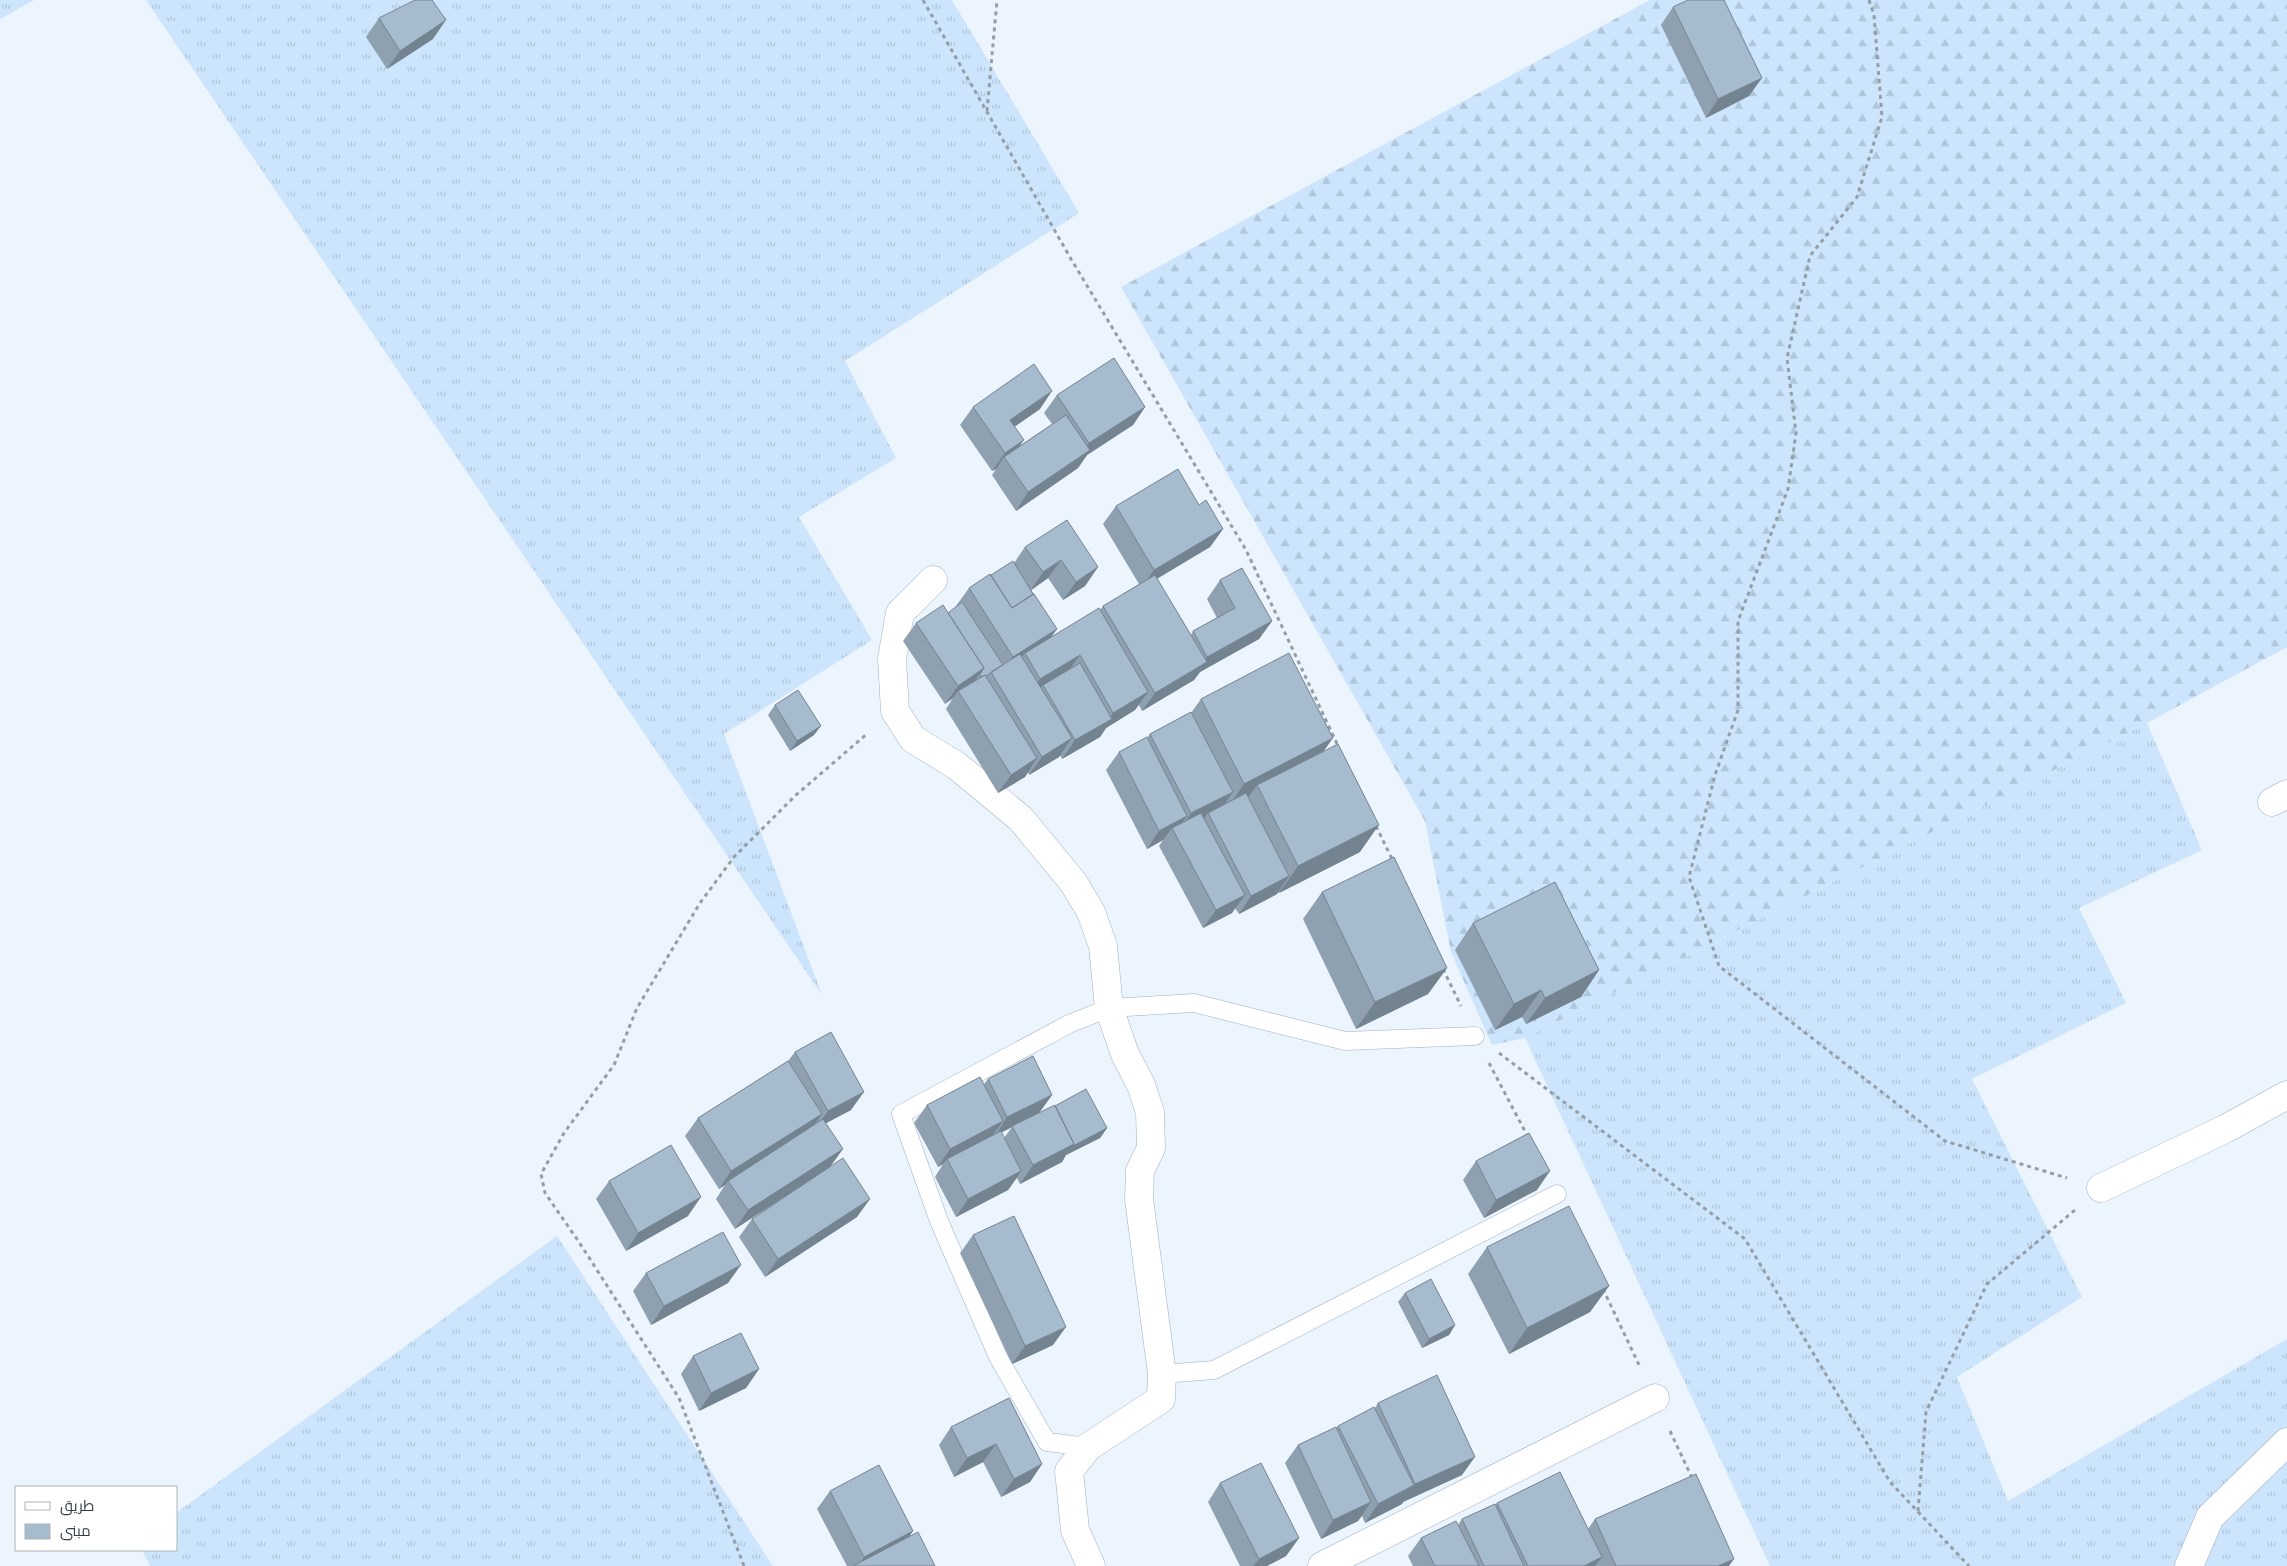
<svg xmlns="http://www.w3.org/2000/svg" width="2287" height="1566" viewBox="0 0 2287 1566" font-family="Commissioner,Cairo,sans-serif">
<style>
.grass{fill:url(#grass-tufts)}
.forest{fill:url(#forest-firs)}
.lines{fill:none;stroke-linecap:round;stroke-linejoin:round}
.lane-casing{stroke:#9db1c4;stroke-width:19}
.street-casing{stroke:#9db1c4;stroke-width:29}
.path{stroke:#959ea5;stroke-width:3;stroke-dasharray:4 4;stroke-linecap:butt}
.lane{stroke:#fff;stroke-width:18}
.street{stroke:#fff;stroke-width:28}
.wall{fill:#8fa1b1;fill-rule:evenodd}
.shaded-wall{fill:#748390}
.building{fill:#a6bbce;stroke:#748390}
</style>
<defs>
<pattern id="grass-tufts" width="24" height="20" patternUnits="userSpaceOnUse" patternTransform="scale(1.25)"><rect width="24" height="20" fill="#cce5fd"/><path d="M3 7l-1-3M5 7V3M7 7l1-3M15 17l-1-3M17 17v-4M19 17l1-3" fill="none" stroke="#b0c6da"/></pattern>
<pattern id="forest-firs" width="22" height="20" patternUnits="userSpaceOnUse" patternTransform="scale(1.25)"><rect width="22" height="20" fill="#cce5fd"/><path d="M5 1l3.5 6h-7zM16 11l3.5 6h-7z" fill="#b0c6da"/></pattern>
</defs>
<rect width="100%" height="100%" fill="#ecf5fd"/>
<path class="grass" d="M0 0H34L0 19Z
M146 0H952L1079 213 845 361 896 458 799 517 872 640 724 734 822 995Z
M2147 723 2202 850 2079 908 2126 1003 1972 1079 2082 1297 1957 1377 2008 1501 2287 1339V1566H1770L1525 1038Z
M557 1236 773 1566H150L142 1550H176V1513Z"/>
<path class="forest" d="M1650 0H2287V647L2147 723 1525 1038 1492 1045 1451 952 1425 821 1121 287Z"/>
<g class="lines">
<defs>
<path id="lane" d="M1162 1374 1214 1370 1557 1194
M1088 1447 1047 1442 998 1357 939 1221 901 1114 1069 1024 1109 1008 1194 1003 1345 1041 1475 1036"/>
<path id="street" d="M933 580 900 613 892 659 895 711 913 739 957 766 1021 819 1073 882 1091 912 1103 946 1109 1008 1125 1054 1141 1085 1150 1112 1151 1148 1140 1171 1139 1199 1162 1374 1161 1399 1088 1447 1069 1471 1075 1530 1091 1566
M2272 802 2287 794
M2101 1188 2225 1129 2287 1095
M1322 1566 1655 1398
M2189 1566 2210 1517 2287 1442"/>
</defs>
<use href="#lane" class="lane-casing"/>
<use href="#street" class="street-casing"/>
<path class="path" d="M923 0 1071 259 1246 550 1339 748
M1869 0 1874 15 1882 117 1857 197 1810 256 1787 358 1796 433 1788 489 1738 621V710L1715 775 1689 877 1719 966 1945 1141 2067 1178
M987 111 997 0
M1376 826 1393 861
M1443 969 1461 1006
M1499 1053 1745 1239 1890 1482 1969 1566
M1489 1063 1528 1137
M1603 1289 1640 1367
M1670 1431 1693 1480
M1918 1511 1926 1412 1987 1284 2075 1210
M744 1566 679 1398 579 1242 545 1193 541 1174 564 1133 614 1065 637 1008 700 903 734 857 796 795 868 733"/>
<use href="#lane" class="lane"/>
<use href="#street" class="street"/>
</g>
<path class="wall" d="M1673 7 1749 96 1706 118 1661 25Z
M379 18 433 39 387 69 366 37Z
M1057 395 1145 407 1133 425 1087 455 1078 468 1016 511 992 475 996 469 992 471 960 425 973 407 1040 409 1014 427 1018 447 1052 424 1044 413Z
M1199 505 1223 529 1210 547 1157 579 1191 635 1193 631 1217 618 1207 599 1220 580 1272 621 1259 639 1200 672 1194 680 1142 711 1139 705 1135 710 1106 728 1100 737 1062 759 1060 755 1059 757 1029 775 1028 772 1025 777 998 793 946 709 953 698 945 704 903 641 916 623 948 613 956 607V606L969 588 991 575 1014 563 1025 547 1098 567 1085 586 1063 600 1048 578 1031 590 1057 629 1051 637 1100 610 1103 606 1139 584 1103 524 1116 506Z
M1201 699 1323 752 1360 852 1279 893 1278 892 1277 894 1239 914 1235 908 1232 913 1203 928 1159 846 1163 840 1147 849 1106 770 1119 752 1147 738 1150 734 1191 713Z
M775 705 814 735 790 751 768 715Z
M1322 892 1447 968 1428 994 1356 1029 1303 919Z
M1473 923 1599 970 1581 997 1526 1024 1522 1017 1495 1030 1455 950Z
M795 1052 851 1110 826 1123 830 1167 735 1229 716 1199 725 1185 719 1189 685 1136 698 1118 788 1061Z
M988 1079 1052 1095 1039 1113 1107 1128 1100 1138 1066 1155 1062 1162 1020 1184 1017 1178 1008 1190 956 1217 935 1177 943 1164 938 1167 914 1123 927 1105 984 1084ZM1012 1127 1004 1138 1001 1132Z
M1476 1161 1537 1190 1484 1218 1463 1180Z
M609 1181 688 1216 626 1251 596 1199Z
M857 1217 765 1277 739 1237 752 1219Z
M973 1235 1053 1345 1012 1364 960 1253Z
M1487 1247 1609 1286 1590 1312 1509 1354 1468 1274Z
M646 1273 728 1283 651 1325 633 1291Z
M1405 1293 1455 1325 1449 1335 1422 1348 1398 1302Z
M693 1356 759 1369 746 1388 699 1411 681 1374Z
M1009 1398 1042 1464 1030 1482 1001 1497 983 1462 954 1477 939 1445 951 1427Z
M1378 1403 1462 1475 1403 1502 1402 1504 1365 1523 1362 1516 1358 1521 1321 1539 1285 1463 1298 1445 1336 1428 1338 1426 1375 1408Z
M1220 1483 1299 1538 1286 1556 1267 1566H1240L1208 1502Z
M830 1491 909 1536 935 1566H847L817 1509Z
M1497 1503 1588 1529 1595 1519 1729 1566H1413L1408 1556 1421 1538 1458 1525 1462 1519 1495 1505Z"/>
<path class="shaded-wall" d="M446 20 433 39 387 69 400 51Z
M1762 78 1749 96 1706 118 1718 99Z
M1052 391 1040 409 997 439 1010 420Z
M1145 407 1133 425 1087 455 1078 468 1016 511 1028 492 1079 458 1089 443Z
M1024 440 1011 458 1004 457 996 469 992 471 1005 453Z
M1223 529 1210 547 1141 588 1154 570Z
M1061 560 1048 578 1030 591 1043 572Z
M1098 567 1085 586 1063 600 1076 582Z
M1272 621 1259 639 1200 672 1194 680 1142 711 1155 693 1201 666 1207 657Z
M1057 629 1044 647 1025 653 1016 664 1000 675 1013 657Z
M1080 655 1067 673 1043 685 1040 689 1027 697 1040 679Z
M984 668 971 686 958 691 953 698 945 704 958 686Z
M1148 692 1135 710 1106 728 1100 737 1062 759 1075 740 1107 721 1113 713Z
M821 726 814 735 790 751 797 741Z
M1072 738 1059 757 1029 775 1042 757Z
M1333 738 1314 765 1257 785 1247 799 1226 810 1244 784Z
M1037 758 1025 777 998 793 1011 775Z
M1233 792 1220 810 1208 813 1204 818 1179 831 1191 813Z
M1187 816 1175 834 1172 828 1163 840 1147 849 1159 831Z
M1379 825 1360 852 1279 893 1298 866Z
M1289 876 1277 894 1239 914 1251 896Z
M1245 895 1232 913 1203 928 1216 910Z
M1447 968 1428 994 1356 1029 1375 1002Z
M1599 970 1581 997 1526 1024 1545 998Z
M1541 990 1522 1017 1495 1030 1514 1004Z
M864 1092 851 1110 815 1129 828 1111Z
M1052 1095 1039 1113 995 1136 1007 1117Z
M822 1114 809 1132 728 1181 725 1185 719 1189 731 1171Z
M1003 1121 990 1139 947 1159 943 1164 938 1167 950 1149Z
M1107 1128 1100 1138 1066 1155 1062 1162 1020 1184 1033 1165 1074 1144Z
M843 1149 830 1167 735 1229 748 1210Z
M1021 1171 1008 1190 956 1217 968 1199Z
M1550 1171 1537 1190 1484 1218 1496 1200Z
M701 1197 688 1216 626 1251 638 1233Z
M870 1199 857 1217 765 1277 778 1259Z
M741 1265 728 1283 651 1325 664 1306Z
M1609 1286 1590 1312 1509 1354 1527 1328Z
M1455 1325 1449 1335 1422 1348 1429 1339Z
M1066 1327 1053 1345 1012 1364 1025 1346Z
M759 1369 746 1388 699 1411 711 1393Z
M996 1444 983 1462 954 1477 967 1458Z
M1475 1457 1462 1475 1403 1502 1402 1504 1365 1523 1378 1504 1414 1486 1415 1484Z
M1042 1464 1030 1482 1001 1497 1014 1479Z
M1371 1502 1358 1521 1321 1539 1333 1520Z
M913 1531 901 1549 858 1566 864 1557Z
M1299 1538 1286 1556 1267 1566H1253L1259 1559Z
M1602 1557 1595 1566H1584Z
M1734 1559 1729 1566H1718Z"/>
<path class="building" d="M415 0H432L446 20 400 51 379 18Z
M1688 0H1724L1762 78 1718 99 1673 7Z
M1114 358 1145 407 1089 443 1057 395Z
M1034 364 1052 391 1010 420 1024 440 1005 453 973 407Z
M1066 415 1090 450 1028 492 1004 457Z
M1178 469 1199 505 1206 500 1223 529 1154 570 1116 506Z
M1067 520 1098 567 1076 582 1061 560 1043 572 1025 547Z
M1013 561 1033 594 1012 608 991 575Z
M1242 568 1272 621 1207 657 1193 631 1235 608 1220 580Z
M990 574 1012 608 1034 594 1057 629 1013 657 969 588Z
M1155 575 1207 662 1155 693 1103 606Z
M962 602 1003 665 986 676 985 675 981 677 980 674 984 668 948 613Z
M943 605 984 668 958 686 916 623Z
M1099 608 1148 692 1113 713 1080 655 1040 679 1025 653Z
M1289 653 1333 738 1244 784 1201 699Z
M1020 654 1072 738 1042 757 991 672Z
M1080 663 1112 719 1075 740 1043 685Z
M985 675 1037 758 1011 775 958 691Z
M798 690 821 726 797 741 775 705Z
M1191 712 1233 792 1191 813 1150 734Z
M1147 737 1187 816 1159 831 1119 752Z
M1338 744 1379 825 1298 866 1257 785Z
M1246 793 1289 876 1251 896 1208 813Z
M1201 813 1245 895 1216 910 1172 828Z
M1394 857 1447 968 1375 1002 1322 892Z
M1555 882 1599 970 1545 998 1541 990 1514 1004 1473 923Z
M831 1032 864 1092 828 1111 795 1052Z
M1033 1056 1052 1095 1007 1117 988 1079Z
M788 1061 822 1114 731 1171 698 1118Z
M980 1077 1003 1121 950 1149 927 1105Z
M1086 1089 1107 1128 1073 1146 1074 1144 1055 1106Z
M1055 1105 1074 1144 1033 1165 1012 1126Z
M823 1119 843 1149 748 1210 728 1181Z
M1001 1131 1021 1171 968 1199 947 1159Z
M1529 1133 1550 1171 1496 1200 1476 1161Z
M671 1145 701 1197 638 1233 609 1181Z
M843 1158 870 1199 778 1259 752 1219Z
M1569 1206 1609 1286 1527 1328 1487 1247Z
M1014 1216 1066 1327 1025 1346 973 1235Z
M723 1232 741 1265 664 1306 646 1273Z
M1431 1279 1455 1325 1429 1339 1405 1293Z
M741 1333 759 1369 711 1393 693 1356Z
M1437 1375 1475 1457 1415 1484 1378 1403Z
M1009 1398 1042 1464 1014 1479 996 1444 967 1458 951 1427Z
M1374 1407 1414 1485 1378 1504 1338 1426Z
M1336 1427 1371 1502 1333 1520 1298 1445Z
M1261 1463 1299 1538 1259 1559 1220 1483Z
M879 1465 913 1531 864 1557 830 1491Z
M1560 1472 1602 1557 1584 1566H1528L1497 1503Z
M1696 1474 1734 1559 1718 1566H1616L1595 1519Z
M1495 1504 1524 1566H1484L1462 1519Z
M1456 1521 1479 1566H1435L1421 1538Z
M918 1532 935 1566H853Z"/>
<rect x="15" y="1486" width="162" height="65" fill="#ffffff" stroke="#aeb2b5"/>
<rect x="25" y="1502" width="25" height="8" fill="#ffffff" stroke="#aeb2b5"/>
<text x="60" y="1511" font-size="15" fill="#353e45">طريق</text>
<rect x="25" y="1524" width="25" height="15" fill="#a6bbce" stroke="#aeb2b5"/>
<text x="60" y="1536" font-size="15" fill="#353e45">مبنى</text>
</svg>
